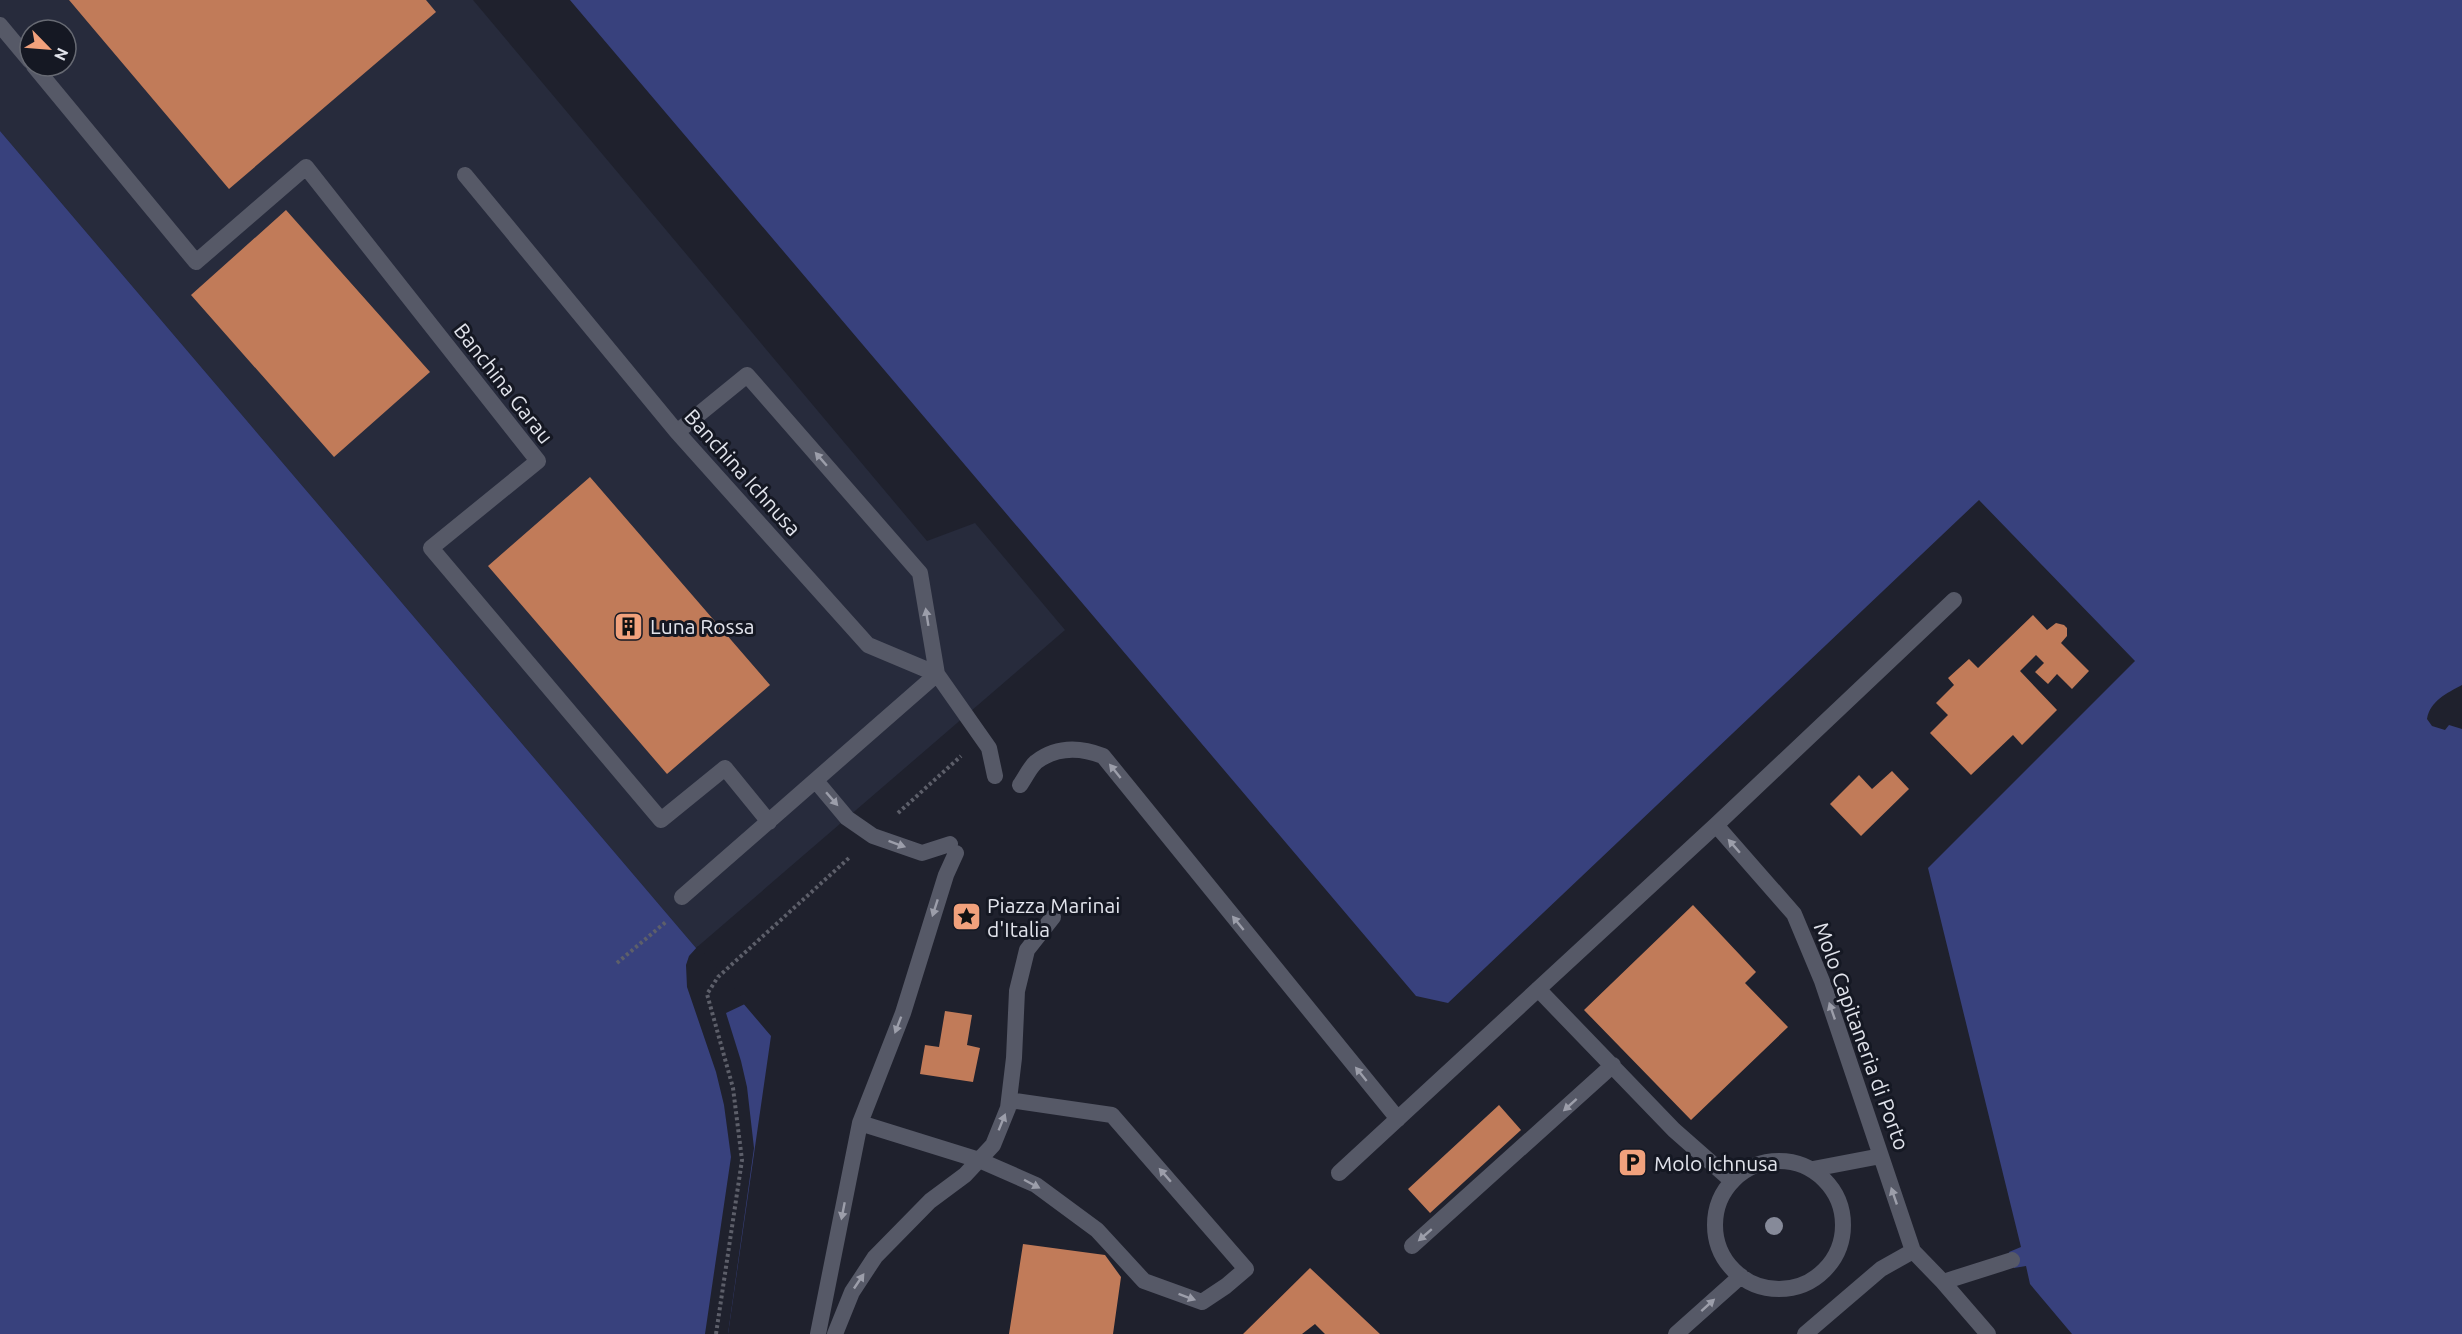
<svg xmlns="http://www.w3.org/2000/svg" width="2462" height="1334" viewBox="0 0 2462 1334" font-family="Ubuntu,sans-serif">
<style>
.built{fill:#272b3c;fill-rule:evenodd}
.water{fill:#38417d}
.pier{fill:#1f212d}
.building{fill:#c17b59}
.lines{fill:none;stroke-linecap:round;stroke-linejoin:round}
.path{stroke:#5d5f6a;stroke-width:4;stroke-dasharray:3 3;stroke-linecap:butt}
.lane{stroke:#565967;stroke-width:16}
.tree{fill:#868a99}
.oneway{fill:#9c9eaa}
.labels{text-anchor:middle;dominant-baseline:central;stroke-width:6;stroke-linejoin:round;paint-order:stroke}
.street-label{font-size:21px;fill:#e2e4ec;stroke:#151823}
.poi-label{font-size:21px;fill:#e2e4ec;stroke:#151823;text-anchor:start}
</style>
<rect width="100%" height="100%" fill="#1f212d"/>
<path class="built" d="M0 0H473L927 541 975 523 1065 630 696 948 0 131ZM30 30H66V66H30Z"/>
<path class="water" d="M570 0H2462V685C2447 693 2430 701 2427 719L2432 726 2445 730 2449 725 2462 729V1334H2072L2030 1284 2026 1266 2014 1268 2009 1252 2021 1247 1928 868 2135 661 1979 500 1448 1003 1416 996Z
M0 131 771 1036 728 1334H0Z"/>
<path class="pier" d="M698 946 747 1003 726 1013 741 1061 747 1087 754 1148 728 1334H705L731 1157 724 1105 716 1072 687 987 686 965 689 956Z"/>
<path class="building" d="M69 0H426L436 12 229 189Z
M286 210 430 372 334 457 191 295Z
M590 477 770 685 667 774 488 566Z
M2033 615 2047 630 2056 623 2064 625 2067 628V636L2061 643 2089 671 2072 689 2057 674 2048 684 2035 672 2044 663 2036 655 2020 671 2057 710 2022 745 2013 735 1971 775 1930 733 1948 715 1936 703 1954 685 1948 678 1969 659 1978 668Z
M1892 771 1909 789 1861 836 1830 804 1859 775 1872 789Z
M1693 905 1756 972 1745 983 1788 1027 1691 1120 1584 1010Z
M945 1011 972 1015 967 1045 980 1048 973 1082 920 1074 925 1045 939 1047Z
M1499 1105 1521 1130 1430 1213 1408 1189Z
M1023 1244 1105 1255 1121 1277 1113 1334H1009Z
M1310 1268 1380 1334H1325L1315 1324 1302 1334H1243Z"/>
<g class="lines">
<path class="path" d="M898 813 961 756
M617 963 667 921
M716 1334 742 1160 733 1088 707 994 718 977 850 857"/>
<path class="lane" d="M0 25 30 61
M34 66 196 262 306 167 538 461 431 548 661 820 725 768 769 822
M465 175 677 432 868 645 937 674 989 748 995 776
M677 432 747 375 920 573 937 674 682 897
M816 781 847 818 873 836 922 853 950 844
M1020 785C1025 778 1030 767 1036 762 1057 746 1080 747 1103 756L1398 1119
M1716 825 1794 914 1822 981 1913 1251 1943 1282 1988 1334
M1538 989 1674 1130 1732 1181
M860 1123 979 1160 1036 1185 1097 1230 1144 1281 1202 1302 1226 1286 1246 1269 1112 1115 1009 1100
M1715 1225a64 64 0 1 1 128 0a64 64 0 1 1-128 0Z
M1813 1169 1881 1156
M1339 1173 1716 825 1954 600
M1412 1246 1613 1065
M1943 1282 2012 1260
M818 1334 860 1123 903 1013 946 875 956 853
M835 1334 852 1292 875 1257 930 1201 965 1175 993 1145 1008 1108 1014 1058 1017 991 1027 950 1053 917
M1676 1334 1741 1276
M1805 1334 1881 1269 1913 1251"/>
</g>
<circle class="tree" cx="1774" cy="1226" r="9"/>
<defs><path id="oneway-solid" d="M-6-.8H1V-3.2L6.5 0L1 3.2V.8H-6Z" transform="scale(1.5)"/></defs>
<g class="oneway">
<use href="#oneway-solid" transform="translate(821 459) rotate(-131)"/>
<use href="#oneway-solid" transform="translate(927 617) rotate(-99)"/>
<use href="#oneway-solid" transform="translate(1115 771) rotate(-129)"/>
<use href="#oneway-solid" transform="translate(832 799) rotate(49)"/>
<use href="#oneway-solid" transform="translate(897 844) rotate(20)"/>
<use href="#oneway-solid" transform="translate(1734 846) rotate(-131)"/>
<use href="#oneway-solid" transform="translate(935 908) rotate(108)"/>
<use href="#oneway-solid" transform="translate(1238 923) rotate(-129)"/>
<use href="#oneway-solid" transform="translate(1832 1011) rotate(-109)"/>
<use href="#oneway-solid" transform="translate(898 1025) rotate(111)"/>
<use href="#oneway-solid" transform="translate(1361 1074) rotate(-129)"/>
<use href="#oneway-solid" transform="translate(1570 1105) rotate(138)"/>
<use href="#oneway-solid" transform="translate(1002 1122) rotate(-68)"/>
<use href="#oneway-solid" transform="translate(1165 1175) rotate(-131)"/>
<use href="#oneway-solid" transform="translate(1032 1184) rotate(28)"/>
<use href="#oneway-solid" transform="translate(1894 1196) rotate(-109)"/>
<use href="#oneway-solid" transform="translate(843 1211) rotate(101)"/>
<use href="#oneway-solid" transform="translate(1425 1235) rotate(139)"/>
<use href="#oneway-solid" transform="translate(859 1281) rotate(-56)"/>
<use href="#oneway-solid" transform="translate(1187 1297) rotate(20)"/>
<use href="#oneway-solid" transform="translate(1708 1305) rotate(-42)"/>
</g>
<defs>
<symbol id="building-square" viewBox="-11 -11 22 22"><rect x="-9" y="-9" width="18" height="18" rx="4" fill="#f1a17c" stroke="#151823"/><path d="M-4-6H4V6H1V3H-1V6H-4ZM-2.5-4.3h1.7v1.8h-1.7ZM.8-4.3h1.7v1.8H.8ZM-2.5-1h1.7V.8h-1.7ZM.8-1h1.7V.8H.8Z" fill="#111"/></symbol>
<symbol id="sight-square" viewBox="-11 -11 22 22"><rect x="-9" y="-9" width="18" height="18" rx="4" fill="#f1a17c" stroke="#151823"/><path d="M0-6L1.8-2.2L6-1.7L2.9 1.2L3.7 5.4L0 3.3L-3.7 5.4L-2.9 1.2L-6-1.7L-1.8-2.2Z" fill="#111"/></symbol>
<symbol id="parking-square" viewBox="-11 -11 22 22"><rect x="-9" y="-9" width="18" height="18" rx="4" fill="#f1a17c" stroke="#151823"/><path d="M-3.5-5.5H1a3.5 3.5 0 0 1 0 7H-1V5.5H-3.5ZM-1-3.4V-.6H.8a1.4 1.4 0 0 0 0-2.8Z" fill="#111"/></symbol>
</defs>
<g fill-rule="evenodd">
<use href="#building-square" x="612" y="610" width="33" height="33"/>
<use href="#sight-square" x="950" y="900" width="33" height="33"/>
<use href="#parking-square" x="1616" y="1146" width="33" height="33"/>
</g>
<g class="labels">
<g class="street-label">
<text transform="translate(504 383) rotate(52)">Banchina Garau</text>
<text transform="translate(743 472) rotate(48)">Banchina Ichnusa</text>
<text transform="translate(1862 1036) rotate(70)">Molo Capitaneria di Porto</text>
</g>
<g class="poi-label">
<text x="650" y="626">Luna Rossa</text>
<text x="987" y="905">Piazza Marinai<tspan x="987" dy="24">d'Italia</tspan></text>
<text x="1654" y="1163">Molo Ichnusa</text>
</g>
</g>
<g transform="translate(48 48) rotate(115)"><circle r="28" fill="#151823" stroke="#676a73" stroke-width="1.5"/>
<path d="M0-4.5L10 22L0 15L-10 22Z" fill="#f1a17c"/>
<text y="-9" font-size="16" font-weight="bold" text-anchor="middle" fill="#e2e4ec">N</text>
</g>
</svg>
